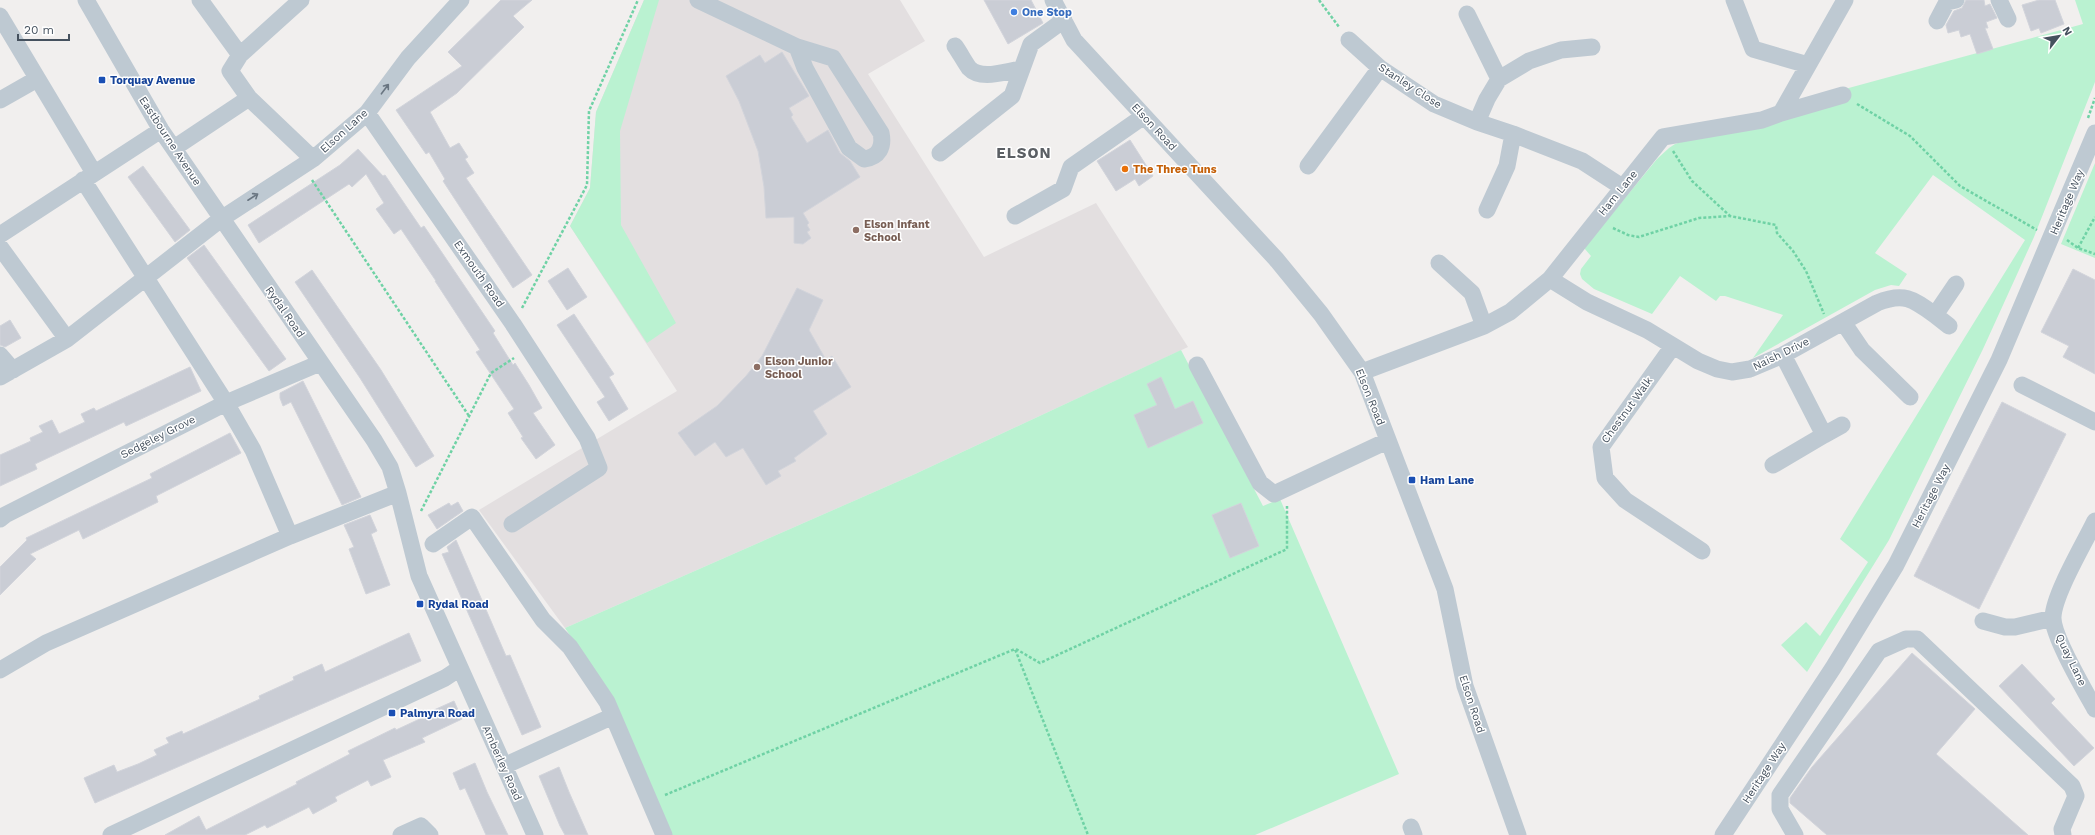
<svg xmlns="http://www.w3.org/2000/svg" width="2095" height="835" viewBox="0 0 2095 835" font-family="'Work Sans',sans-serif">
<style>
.education{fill:#e3dfe0}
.green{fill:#baf2d1}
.building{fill:#cacdd5;stroke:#d2d4db}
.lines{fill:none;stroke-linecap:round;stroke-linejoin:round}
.path{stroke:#6fd2a5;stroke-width:2.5;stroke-dasharray:3 2;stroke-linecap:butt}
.minor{stroke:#bec9d2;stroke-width:17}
.oneway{stroke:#697581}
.shop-dot{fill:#3f7fe0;stroke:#fff;stroke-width:1.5}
.transit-dot{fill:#1a4fb4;stroke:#fff;stroke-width:1.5}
.food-dot{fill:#e8710a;stroke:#fff;stroke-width:1.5}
.education-dot{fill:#8d6e63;stroke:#fff;stroke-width:1.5}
.labels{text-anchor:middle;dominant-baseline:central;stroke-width:3;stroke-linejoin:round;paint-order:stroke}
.shop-label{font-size:11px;font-weight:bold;fill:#366cbe;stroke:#fff;text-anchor:start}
.transit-label{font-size:11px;font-weight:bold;fill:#164399;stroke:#fff;text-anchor:start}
.street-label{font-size:11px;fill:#45515e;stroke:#fff}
.food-label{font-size:11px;font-weight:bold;fill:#c56008;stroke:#fff;text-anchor:start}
.education-label{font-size:11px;font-weight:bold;fill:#785e54;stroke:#fff;text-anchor:start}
.district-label{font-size:15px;font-weight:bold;letter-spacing:1px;fill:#5b5f64;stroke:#fff}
</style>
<rect width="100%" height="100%" fill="#f1efee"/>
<path class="education" d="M644 0H900L925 41 868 74 984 257 1096 203 1188 347 915 474 565 628 479 510 677 391 570 226 590 188 596 112Z"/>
<path class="green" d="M644 0H659L620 131 621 225 676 323 647 343 570 226 590 188 596 112Z
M2075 0H2095V82L2034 237 1983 349 1889 540 1807 672 1781 645 1806 622 1820 636 1868 562 1840 539 2025 240 1933 175 1875 253 1907 274 1899 286 1891 285 1875 290 1753 358 1783 315 1725 296H1720L1716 301 1680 276 1652 314 1594 289 1582 279 1580 274 1581 269 1591 256 1584 248 1657 159 1669 148 1675 144 1801 101 2083 24Z
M2095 163V258L2061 244Z
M1181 350 1263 506 1280 499 1399 774 1255 835H670L614 701 565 628 915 474Z"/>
<path class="building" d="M501 0H532L513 16 524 27 457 93 430 112 450 148 459 143 468 157 465 159 474 173 466 178 532 275 513 288 443 181 445 179 429 152 426 154 396 110 462 66 448 52Z
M984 0H1031L1043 23 1008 44Z
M1966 0H1984L1985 6 1990 4 1997 18 1986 22 1988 28H1985L1993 49 1977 54 1970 34 1961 37 1959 30 1948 33 1946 25 1954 11 1962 8Z
M2039 0H2055L2064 24 2041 33 2039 28 2031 31 2022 5Z
M782 52 809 96 789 108 793 115 791 117 807 143 828 130 840 153 850 161 860 177 803 213 809 223 807 225 810 230 807 232 811 238 803 244 794 243V217L766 218 764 187 758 151 739 101 726 76 760 55 765 63Z
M1130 140 1153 176 1139 186 1135 179 1116 191 1097 161Z
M358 149 383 176 385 175 421 228 424 226 495 331 493 333 513 365 515 363 529 385 542 408 533 413 555 445 536 459 521 438 523 437 508 413 514 409 476 352 480 350 435 281H436L401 229 394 234 376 209 384 203 366 174 352 187 349 184 259 243 248 225 340 165Z
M143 166 190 230 175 242 128 177Z
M204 245 286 359 269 371 187 258Z
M568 268 587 297 567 310 548 281Z
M2073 269 2095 280V374L2063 357 2069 346 2041 332Z
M312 270 381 370 434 456 416 467 360 378 295 282Z
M797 288 823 300 809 330 826 360 832 356 851 387 813 411 827 434 794 458 796 461 778 471 781 476 766 485 743 448 726 457 715 442 695 456 678 433 717 406 746 376 762 356Z
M574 314 614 374 609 377 628 409 609 421 597 402 605 397 557 325Z
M10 320 21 338 5 347 0 345V326Z
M190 367 201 391 126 426 124 422 35 464 37 469 0 486V455L31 441 30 438 43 432 39 426 52 420 59 434 85 422 81 414 94 408 96 411Z
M1161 377 1175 409 1193 401 1203 423 1148 448 1134 415 1157 405 1147 384Z
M303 381 361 497 342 505 291 402 283 406 280 398V393Z
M2002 402 2066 434 1979 609 1914 576Z
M230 433 241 453 156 496 158 502 83 539 79 530 30 554 36 559 0 595V567L27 540 26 538 152 478 150 474Z
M458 502 463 511 437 529 428 515 449 503 451 506Z
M1241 503 1259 546 1230 558 1212 515Z
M370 515 377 531 371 534 390 585 366 594 349 549 354 547 344 525Z
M456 540 506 656 510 655 541 727 522 735 442 554 449 552 447 547Z
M409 633 421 661 95 803 84 778 114 765 117 772 138 764 157 755 154 750 169 743 166 738 182 731 183 734 260 699 259 696 294 680 293 677 322 664 325 672Z
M1912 653 1975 709 1936 754 2028 835H1827L1790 803V798L1812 767Z
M2022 664 2055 699 2051 703 2094 748 2074 766 1999 686Z
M454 701 462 719 422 738 425 742 383 760 391 777 371 786 368 780 335 797 337 801 313 814 309 807 267 828 265 825 245 835H165L199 816 206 830 297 784 296 782 350 754 348 751 395 728 396 730 426 716 425 714Z
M475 763 487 792 508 835H486L465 788 460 790 453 773Z
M559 767 569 792 588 835H565L560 826 539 776Z"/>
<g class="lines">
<path class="path" d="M1319 0 1339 27
M1857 104 1910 136 1960 186 2037 230
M2088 118 2095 98
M1673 151 1692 181 1730 216
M312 180 469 416
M1613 228 1628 235 1639 237 1699 218 1730 216 1776 225 1777 233 1793 251 1806 271 1824 314
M2067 240 2078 248 2095 254
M2078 248 2095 217
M522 308 587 185 589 111 638 0
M421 511 491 373 514 358
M1016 649 1040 663 1287 549V506
M665 795 1015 649 1088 835"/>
<path class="minor" d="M86 0 161 130 374 440 390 467 398 493 419 576 535 835
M200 0 240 55
M301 0 240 55 230 71 249 98 313 159
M698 0 797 47 833 58 881 133C884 147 879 157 864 159L849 148 805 68 797 47
M1053 0 1074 40 1276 259 1321 314 1362 372 1445 589 1465 686 1518 835
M1734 0 1753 49 1808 65
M1999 0 2008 19
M1467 14 1499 79
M0 16 94 173
M1937 21 1947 2 1956 0
M1349 40 1380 68 1434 104 1477 122 1513 134 1582 161 1622 187
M955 46C960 53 964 61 969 68 981 81 1006 71 1022 69
M0 100 37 79
M367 113 513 324 587 438 599 468 512 524
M1781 113 1843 95
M1477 122 1487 99 1499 79 1529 61 1561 50 1592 47
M174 148 249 98
M940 153 1012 96 1031 44 1064 20
M1308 166 1380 68
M83 180 226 403 253 450 290 536
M1487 210 1507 166 1513 134
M1015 216 1063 189 1071 167 1144 116
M0 235 161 130
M0 247 67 339
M1439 263 1472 293 1484 326
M1550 279 1587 302 1647 330 1698 361 1717 369 1732 372 1750 369 1783 355 1877 303C1904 292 1913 299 1935 315L1956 284
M1935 315 1949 326
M1843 322 1862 350 1910 397
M1673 346 1601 447 1605 478 1625 500 1702 551
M0 355 13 370
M1197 365 1260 483 1274 494 1387 441
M1362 372 1484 326 1510 312 1550 279 1663 137 1762 120 1781 113 1845 0
M0 377 67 339 221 219 313 159 367 113 408 58 461 0
M2022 385 2095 422
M1824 435 1842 425
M1773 465 1824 435 1783 355
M0 519 5 515 226 403 320 363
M2095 521C2084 544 2054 594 2053 617 2052 635 2085 691 2095 709
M433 544 472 517 543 620 570 647 607 702 664 835
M1983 621 2005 627H2015L2053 618
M0 670 46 643 290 536 398 493
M504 766 613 716
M1411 827 1414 835
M111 835 445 678 460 668
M401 835 421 826 430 835
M1723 835 1833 668 1896 565 1999 360 2095 133
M1795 835 1780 809V795L1879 651 1906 639H1917L2072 786 2076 796 2062 829 2063 835"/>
</g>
<defs><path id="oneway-shaft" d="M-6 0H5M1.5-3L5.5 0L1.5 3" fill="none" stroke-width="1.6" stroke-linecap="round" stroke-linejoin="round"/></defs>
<g class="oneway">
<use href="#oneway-shaft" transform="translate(385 89) rotate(-53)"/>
<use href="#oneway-shaft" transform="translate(253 197) rotate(-33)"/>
</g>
<circle class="shop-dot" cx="1014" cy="12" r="4"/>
<g class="transit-dot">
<rect x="98" y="76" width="8" height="8" rx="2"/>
<rect x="1408" y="476" width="8" height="8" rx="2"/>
<rect x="416" y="600" width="8" height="8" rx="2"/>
<rect x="388" y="709" width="8" height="8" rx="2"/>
</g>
<circle class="food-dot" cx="1125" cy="169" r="4"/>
<g class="education-dot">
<circle cx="856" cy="230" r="4"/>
<circle cx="757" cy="367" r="4"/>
</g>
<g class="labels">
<g class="shop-label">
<text x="1022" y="12">One Stop</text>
</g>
<g class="transit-label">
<text x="110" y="80">Torquay Avenue</text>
<text x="1420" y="480">Ham Lane</text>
<text x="428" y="604">Rydal Road</text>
<text x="400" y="713">Palmyra Road</text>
</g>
<g class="street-label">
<text transform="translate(1410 86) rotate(33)">Stanley Close</text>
<text transform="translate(1154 127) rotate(47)">Elson Road</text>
<text transform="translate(344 131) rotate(-42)">Elson Lane</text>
<text transform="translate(170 141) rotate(57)">Eastbourne Avenue</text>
<text transform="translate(1618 193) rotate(-51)">Ham Lane</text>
<text transform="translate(2067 202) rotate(-67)">Heritage Way</text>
<text transform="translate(479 274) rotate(55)">Exmouth Road</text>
<text transform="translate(285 312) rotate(55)">Rydal Road</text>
<text transform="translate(1781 354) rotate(-26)">Naish Drive</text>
<text transform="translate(1370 397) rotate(68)">Elson Road</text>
<text transform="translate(1627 410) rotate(-54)">Chestnut Walk</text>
<text transform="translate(158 437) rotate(-27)">Sedgeley Grove</text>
<text transform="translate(1931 496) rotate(-63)">Heritage Way</text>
<text transform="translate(2071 660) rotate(64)">Quay Lane</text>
<text transform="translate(1472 704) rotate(72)">Elson Road</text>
<text transform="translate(502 763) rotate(66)">Amberley Road</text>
<text transform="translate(1764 773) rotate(-57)">Heritage Way</text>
</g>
<g class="food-label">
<text x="1133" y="169">The Three Tuns</text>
</g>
<g class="education-label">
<text x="864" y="224">Elson Infant<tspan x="864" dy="13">School</tspan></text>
<text x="765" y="361">Elson Junior<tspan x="765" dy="13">School</tspan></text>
</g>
<g class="district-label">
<text x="1024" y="153">ELSON</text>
</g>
</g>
<g transform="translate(2059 36) rotate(59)" stroke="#ffffff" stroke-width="3" paint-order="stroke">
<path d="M0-3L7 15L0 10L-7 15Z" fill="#45515e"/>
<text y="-6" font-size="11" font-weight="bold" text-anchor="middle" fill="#45515e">N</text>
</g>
<path d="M18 34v6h51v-6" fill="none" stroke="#45515e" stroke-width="2"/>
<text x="24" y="34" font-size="12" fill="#45515e" stroke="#ffffff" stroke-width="3" paint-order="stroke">20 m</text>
</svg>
